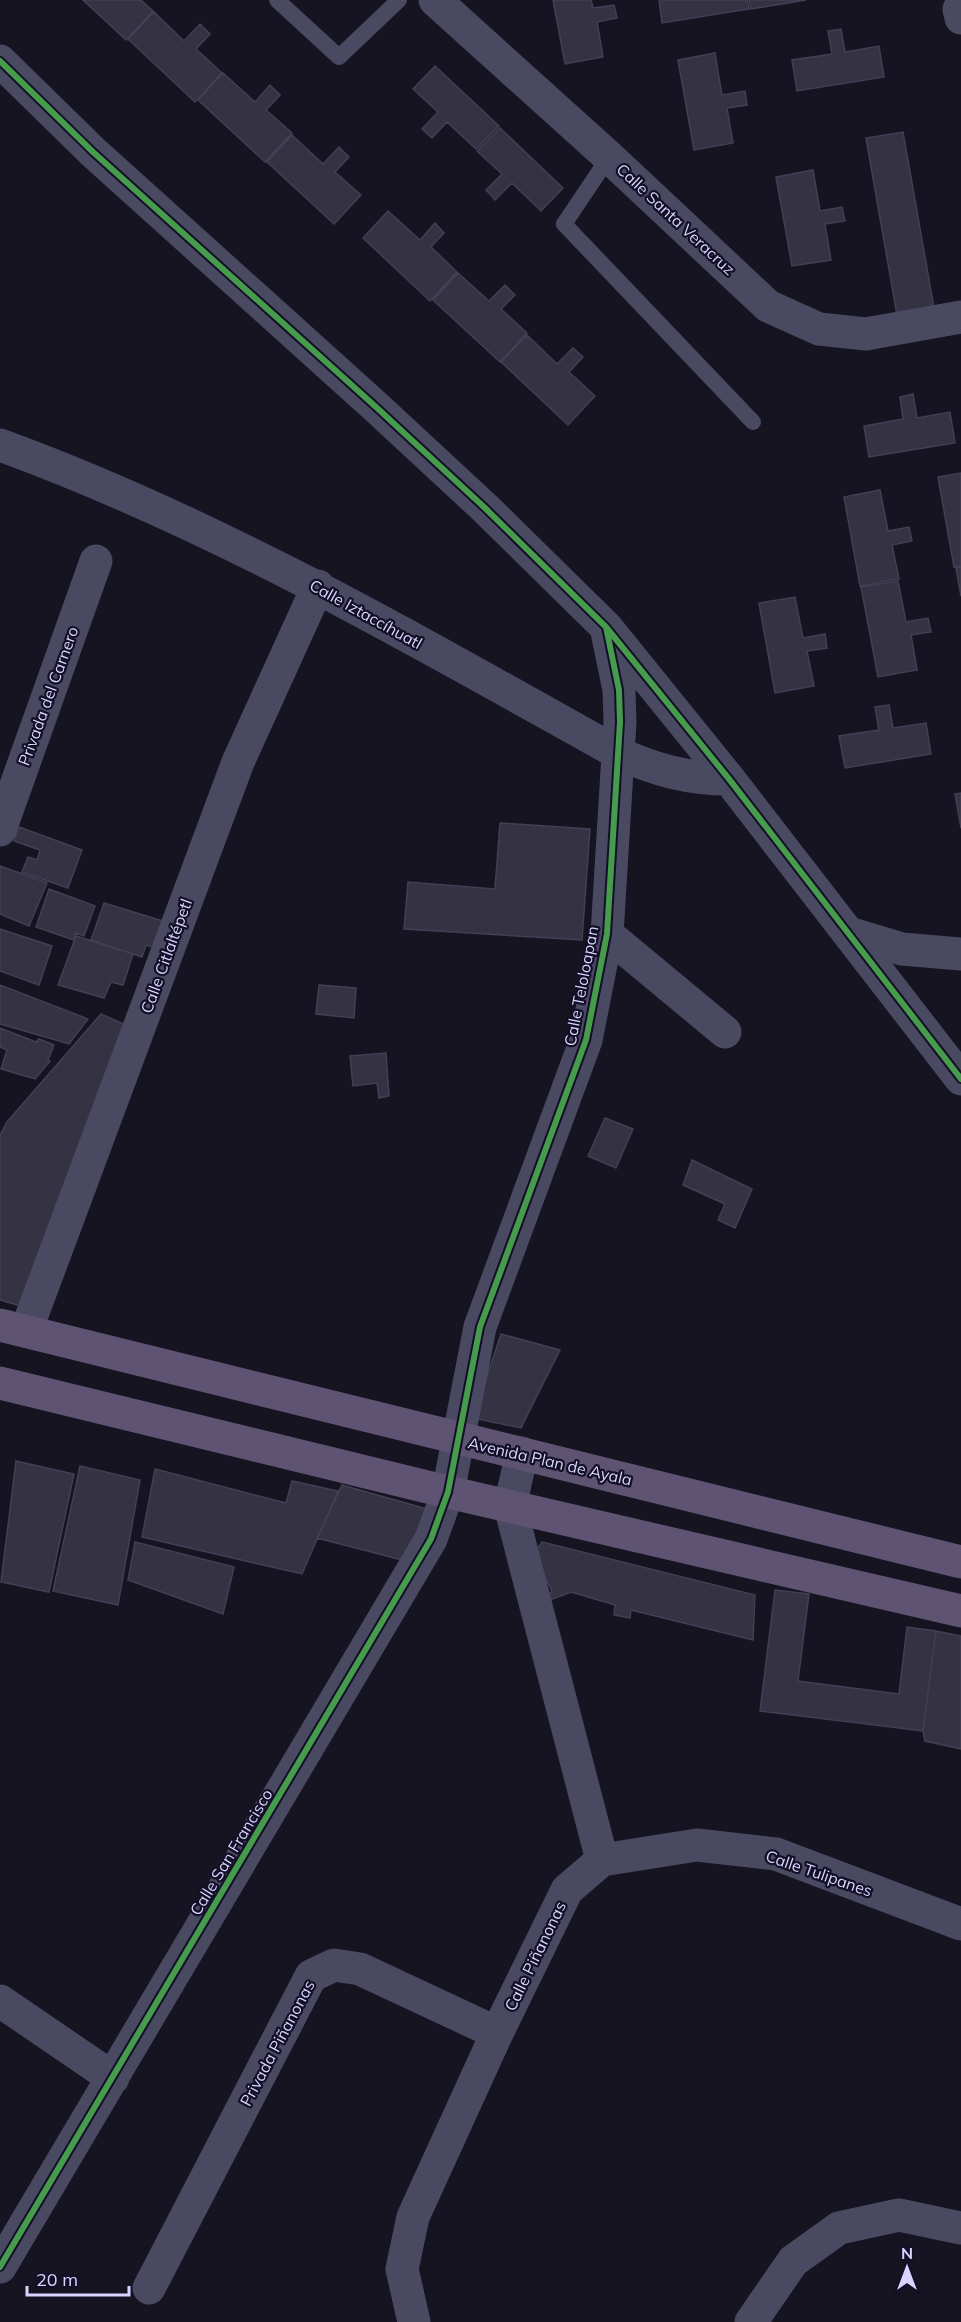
<svg xmlns="http://www.w3.org/2000/svg" width="961" height="2322" viewBox="0 0 961 2322" font-family="Mulish,sans-serif">
<style>
.building{fill:#343243;stroke:#433f54;stroke-width:1.5}
.lines{fill:none;stroke-linecap:round;stroke-linejoin:round}
.lane{stroke:#4a4962;stroke-width:16}
.street{stroke:#4a4962;stroke-width:33}
.primary{stroke:#5e5373;stroke-width:33}
.cycleway-casing{stroke:#130f26;stroke-width:10}
.cycleway{stroke:#469c4c;stroke-width:6}
.labels{text-anchor:middle;dominant-baseline:central;stroke-width:4.5;stroke-linejoin:round;paint-order:stroke}
.street-label{font-size:16px;fill:#d9d4ff;stroke:#130f26}
</style>
<rect width="100%" height="100%" fill="#161421"/>
<path class="building" d="M83 0H141L153 11 126 40Z
M553 0H591L593 8 614 5 617 18 597 22 603 57 565 64Z
M659 0H747L749 9 662 23Z
M749 0H806L751 9Z
M154 12 184 41 200 24 210 34 196 49 222 73 195 102 128 39Z
M841 29 845 52 879 46 884 77 797 91 792 60 832 54 828 31Z
M715 53 722 95 745 91 747 105 727 108 733 143 694 150 678 60Z
M435 66 499 126 476 149 447 122 432 138 422 129 438 112 413 89Z
M223 73 255 102 270 85 280 95 266 110 292 133 265 162 198 100Z
M500 128 563 188 541 211 512 183 495 200 486 190 502 174 477 151Z
M903 132 934 308 897 315 866 138Z
M292 135 323 164 339 147 349 157 335 172 361 195 334 224 267 162Z
M813 170 820 211 842 207 845 221 825 224 831 260 792 266 776 177Z
M388 211 420 240 435 223 444 233 431 247 457 272 430 301 363 238Z
M458 273 489 301 505 285 515 295 501 309 527 333 500 362 433 300Z
M527 335 557 364 573 348 583 357 569 372 595 396 568 425 501 362Z
M913 394 917 418 950 412 955 443 869 457 864 426 903 419 900 397Z
M961 473V566L954 567 938 477Z
M880 490 888 531 909 527 912 541 892 545 899 579 860 586 844 497Z
M961 567V596L956 568Z
M898 581 906 622 928 618 931 632 911 635 917 670 878 677 861 587Z
M795 597 803 638 825 634 827 648 807 651 814 686 775 693 759 603Z
M889 705 893 728 926 723 931 754 845 768 839 736 879 730 875 707Z
M961 793V828L955 794Z
M500 823 590 829 582 940 404 929 408 882 495 889Z
M19 827 82 850 68 888 22 872 28 857 37 860 40 850 14 841Z
M0 866 47 883 29 926 0 914Z
M49 889 95 906 84 936 76 933 74 940 36 927Z
M104 903 163 921 155 948 146 945 142 957 91 940Z
M0 929 52 946 39 985 0 971Z
M76 936 133 954 123 985 111 982 104 998 58 985Z
M0 985 88 1019 69 1044 0 1024Z
M319 985 356 988 354 1018 316 1014Z
M101 1014 128 1026 21 1306 0 1300V1135L7 1122Z
M0 1028 36 1042 39 1039 54 1045 48 1060 50 1061 35 1079 1 1069 7 1050 0 1047Z
M386 1053 389 1096 379 1098 377 1083 353 1086 350 1056Z
M605 1118 633 1129 616 1168 588 1156Z
M692 1160 752 1189 735 1228 718 1220 725 1204 683 1185Z
M501 1334 560 1350 521 1428 473 1418Z
M16 1461 74 1474 49 1592 1 1582Z
M80 1466 140 1480 118 1605 53 1591Z
M155 1469 286 1503 292 1481 338 1491 302 1574 142 1537Z
M342 1485 434 1511 410 1562 317 1538Z
M135 1542 234 1567 223 1614 128 1580Z
M542 1542 755 1595 753 1640 631 1610 630 1618 614 1615 615 1605 571 1592 550 1600 548 1595 552 1591 533 1554Z
M775 1590 809 1594 798 1681 899 1694 907 1627 936 1631 923 1731 760 1711Z
M936 1631 961 1636V1749L925 1741 923 1731Z"/>
<g class="lines">
<path class="lane" d="M277 0 339 57 399 0
M609 157 564 224 753 422"/>
<path class="street" d="M435 0 609 157 768 306 819 329 866 334 961 317
M959 9 961 18
M0 61 93 152 376 407 485 508 606 627 729 779 961 1079
M0 445C217 524 417 641 618 753 655 770 689 779 729 779
M0 830 96 561
M849 933 902 949 961 954
M607 934 725 1032
M26 1331 238 762 318 586
M522 1453 510 1506 602 1860
M602 1860 697 1845 776 1854 961 1924
M0 2001 113 2078
M0 2267 431 1539 448 1492 480 1327 586 1040 607 934 620 722 619 690 606 627
M149 2288 311 1976 334 1965 360 1969 497 2033
M414 2322 402 2269 413 2217 497 2033 567 1890 602 1860
M751 2322 793 2261 839 2228 899 2215 961 2228"/>
<path class="primary" d="M0 1325 961 1562
M0 1383 448 1492 961 1611"/>
<defs>
<path id="cycleway" d="M0 61 93 152 376 407 485 508 606 627 729 779 961 1079
M0 2267 431 1539 448 1492 480 1327 586 1040 607 934 620 722 619 690 606 627"/>
</defs>
<use href="#cycleway" class="cycleway-casing"/>
<use href="#cycleway" class="cycleway"/>
</g>
<g class="labels">
<g class="street-label">
<text transform="translate(676 219) rotate(43)">Calle Santa Veracruz</text>
<text transform="translate(366 614) rotate(29)">Calle Iztaccíhuatl</text>
<text transform="translate(48 696) rotate(-70)">Privada del Carnero</text>
<text transform="translate(166 956) rotate(-70)">Calle Citlaltépetl</text>
<text transform="translate(581 986) rotate(-79)">Calle Teloloapan</text>
<text transform="translate(550 1461) rotate(13)">Avenida Plan de Ayala</text>
<text transform="translate(231 1852) rotate(-59)">Calle San Francisco</text>
<text transform="translate(819 1873) rotate(19)">Calle Tulipanes</text>
<text transform="translate(535 1956) rotate(-64)">Calle Piñanonas</text>
<text transform="translate(277 2043) rotate(-62)">Privada Piñanonas</text>
</g>
</g>
<g transform="translate(907 2268)" stroke="#130f26" stroke-width="4.5" paint-order="stroke">
<path d="M0-4.5L10 22L0 15L-10 22Z" fill="#d9d4ff"/>
<text y="-9" font-size="16" font-weight="bold" text-anchor="middle" fill="#d9d4ff">N</text>
</g>
<path d="M27 2286v9h102v-9" fill="none" stroke="#d9d4ff" stroke-width="3"/>
<text x="36" y="2286" font-size="18" fill="#d9d4ff" stroke="#130f26" stroke-width="4.5" paint-order="stroke">20 m</text>
</svg>
